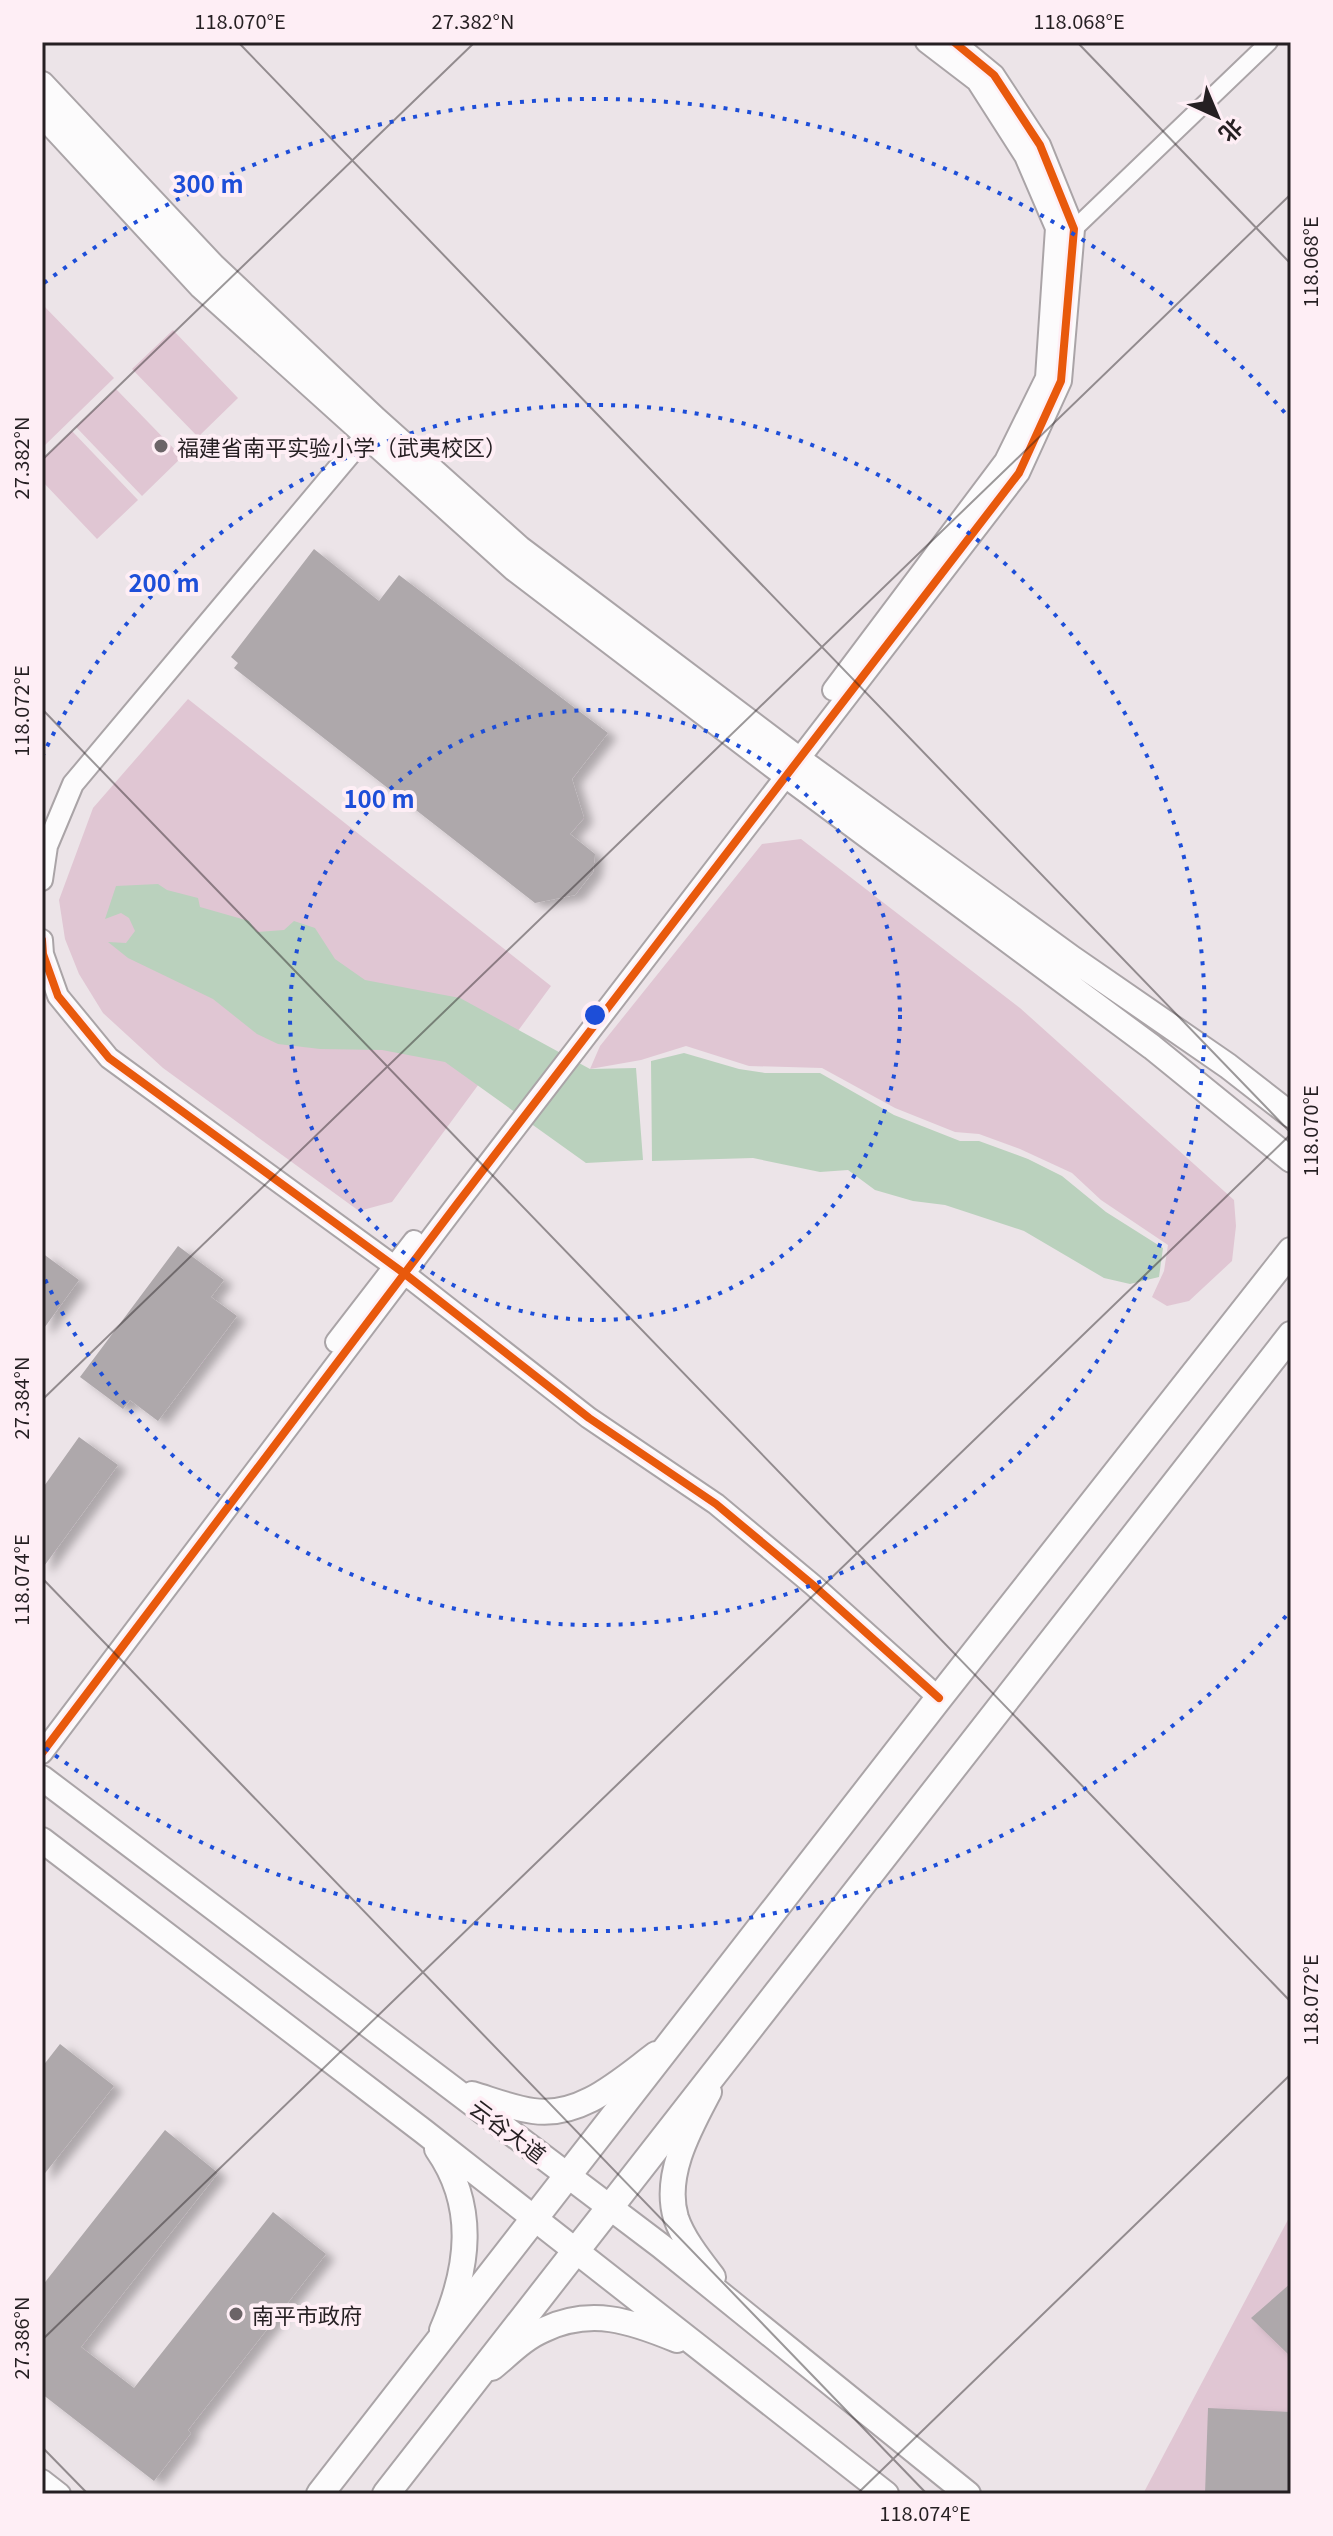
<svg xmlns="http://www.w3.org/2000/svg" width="1333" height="2536" viewBox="0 0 1333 2536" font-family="Georgia,'Noto Sans SC',serif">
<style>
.green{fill:#e0c6d3}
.water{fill:#bad1bd}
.building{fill:#aea8ab;filter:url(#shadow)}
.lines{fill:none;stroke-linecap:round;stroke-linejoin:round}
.minor-casing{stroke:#aaa4a7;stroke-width:20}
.tertiary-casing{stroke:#aaa4a7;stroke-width:24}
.secondary-casing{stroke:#aaa4a7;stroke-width:28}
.primary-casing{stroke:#aaa4a7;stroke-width:30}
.minor{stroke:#fcfbfc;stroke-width:16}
.tertiary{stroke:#fcfbfc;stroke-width:20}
.secondary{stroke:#fcfbfc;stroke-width:24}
.primary{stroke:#fcfbfc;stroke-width:26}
.cycleway-casing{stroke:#feeef5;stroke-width:13}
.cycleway{stroke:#e8590c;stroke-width:8}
.ticks{fill:none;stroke:#251f22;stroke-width:2;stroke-opacity:0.45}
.ring{fill:none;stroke:#1d4ed8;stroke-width:4;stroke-dasharray:4 8}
.poi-dot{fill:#6b6467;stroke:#feeef5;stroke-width:3}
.labels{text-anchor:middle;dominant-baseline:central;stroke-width:8;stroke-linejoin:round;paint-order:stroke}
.poi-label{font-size:22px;fill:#251f22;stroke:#feeef5;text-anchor:start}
.street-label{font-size:22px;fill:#251f22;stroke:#feeef5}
.centre{fill:#1d4ed8;stroke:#feeef5;stroke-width:4}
.ring-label{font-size:24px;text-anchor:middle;font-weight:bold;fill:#1d4ed8;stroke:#feeef5;stroke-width:8;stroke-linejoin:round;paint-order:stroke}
.neatline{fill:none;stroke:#251f22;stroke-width:3}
.ticks-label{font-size:20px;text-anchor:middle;fill:#251f22}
</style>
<defs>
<filter id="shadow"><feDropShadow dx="9" dy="5" stdDeviation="4" flood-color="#0004"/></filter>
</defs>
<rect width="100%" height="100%" fill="#ece4e8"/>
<path class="green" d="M42 304 114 378 42 448Z
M173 330 238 398 198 437 132 369Z
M116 389 182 457 142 496 76 427Z
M72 431 138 500 97 539 42 481V460Z
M188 699 551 986 392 1202 359 1211 163 1068 103 1013 79 974 65 939 59 900 93 808Z
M801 839 1020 1008 1234 1200 1236 1226 1232 1261 1189 1301 1167 1306 1152 1297 1164 1271 1168 1245 1101 1200 1072 1173 1020 1149 979 1134 955 1132 895 1108 822 1068 749 1066 686 1046 641 1060 590 1069 600 1046 762 844Z
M1291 2214V2494H1143Z"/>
<path class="water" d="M158 884 167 890 198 898 200 907 249 921 257 932 284 930 294 921 315 928 335 959 365 980 460 998 590 1069 636 1068 643 1160 586 1163 445 1062 382 1050 320 1049 278 1044 257 1034 213 999 128 958 108 942 126 943 135 931 129 918 121 913 105 919 116 886Z
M684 1053 739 1069 765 1073H820L894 1115 960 1141H979L1028 1159 1062 1176 1106 1212 1163 1248 1159 1277 1130 1284 1104 1278 1024 1231 945 1205 913 1201 875 1190 848 1170 820 1172 753 1158 652 1161 651 1061Z"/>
<path class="building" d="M314 549 379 601 399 575 608 733 572 779 584 818 570 834 595 854 593 872 575 895 535 903 234 668 238 663 231 657Z
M178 1246 224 1280 211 1297 237 1316 158 1421 130 1400 123 1409 80 1377Z
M42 1253 79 1280 42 1331Z
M79 1437 118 1465 42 1569V1489Z
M60 2044 114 2086 42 2177V2067Z
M165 2130 218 2173 81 2347 134 2388 273 2212 326 2254 188 2430 191 2433 154 2481 42 2394V2286Z
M1291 2283V2357L1251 2318Z
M1208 2408 1291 2412V2494H1205Z"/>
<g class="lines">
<defs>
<path id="minor" d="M1074 229 1269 42"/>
<path id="tertiary" d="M833 690 1005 461 1046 378 1056 228 1025 156 977 81 926 42
M42 880 47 846 73 784 366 435
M42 940 43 954 58 996 109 1058 405 1274 589 1418 716 1504 813 1585 939 1698
M336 1342 414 1241
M42 1753 457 1204 1019 473 1061 381 1074 229 1040 145 994 75 954 42
M42 2480 60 2494"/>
<path id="secondary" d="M42 84 213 266 375 419 519 548 797 758 1073 959 1228 1066 1291 1115
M42 114 201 286 515 569 775 767 1152 1047 1291 1160
M42 1778 661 2246 968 2494
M42 1840 423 2131 886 2494
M709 2092C690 2128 663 2175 676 2218 683 2239 700 2260 713 2277
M472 2094C492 2100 512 2108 533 2111 581 2118 621 2080 656 2054
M437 2149C477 2206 469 2268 442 2330
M492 2368C508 2355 524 2338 543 2330 591 2307 631 2321 677 2340"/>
<path id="primary" d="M320 2494 939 1698 1291 1251
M386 2494 1291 1335"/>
</defs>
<use href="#minor" class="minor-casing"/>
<use href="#tertiary" class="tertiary-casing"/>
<use href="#secondary" class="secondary-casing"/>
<use href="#primary" class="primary-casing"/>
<use href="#minor" class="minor"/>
<use href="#tertiary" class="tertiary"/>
<use href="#secondary" class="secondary"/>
<use href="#primary" class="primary"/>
<defs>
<path id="cycleway" d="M42 940 43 954 58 996 109 1058 405 1274 589 1418 716 1504 813 1585 939 1698
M42 1753 457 1204 1019 473 1061 381 1074 229 1040 145 994 75 954 42"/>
</defs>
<use href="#cycleway" class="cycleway-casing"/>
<use href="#cycleway" class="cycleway"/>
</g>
<path class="ticks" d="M238 42 1291 1133M1077 42 1291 264M42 460 475 42M42 709 1291 2002M42 1400 1291 194M42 1578 927 2494M42 2340 1291 1134M42 2447 88 2494M857 2494 1291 2074"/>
<g class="ring">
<circle cx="595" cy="1015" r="305"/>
<path d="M42 757A610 610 0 1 1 42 1273"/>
<path d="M1286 1616A916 916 0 0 1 44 1747M44 283A916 916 0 0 1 1286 414"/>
</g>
<g class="poi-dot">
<circle cx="161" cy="446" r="8"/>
<circle cx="236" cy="2314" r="8"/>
</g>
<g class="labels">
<g class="poi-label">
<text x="177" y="446">福建省南平实验小学（武夷校区）</text>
<text x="252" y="2314">南平市政府</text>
</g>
<g class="street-label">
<text transform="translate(509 2130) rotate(37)">云谷大道</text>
</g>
</g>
<circle cx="595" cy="1015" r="12" class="centre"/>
<g class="ring-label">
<text x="208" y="193">300 m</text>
<text x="164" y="592">200 m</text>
<text x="379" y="808">100 m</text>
</g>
<rect width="1333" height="2536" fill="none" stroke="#feeef5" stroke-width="88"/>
<g transform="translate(1217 116) rotate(136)" stroke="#feeef5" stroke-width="6" paint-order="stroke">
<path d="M0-6L14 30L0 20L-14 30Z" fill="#251f22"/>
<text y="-12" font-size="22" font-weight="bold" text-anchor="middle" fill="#251f22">北</text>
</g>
<rect x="44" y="44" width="1245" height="2448" class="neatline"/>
<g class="ticks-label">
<text x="240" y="29">118.070°E</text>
<text x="473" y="29">27.382°N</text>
<text x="1079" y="29">118.068°E</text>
<text transform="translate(1311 262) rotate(-90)" y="7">118.068°E</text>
<text transform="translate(22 458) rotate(-90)" y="7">27.382°N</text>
<text transform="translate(22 711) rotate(-90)" y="7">118.072°E</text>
<text transform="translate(1311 1131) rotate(-90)" y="7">118.070°E</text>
<text transform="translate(22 1398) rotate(-90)" y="7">27.384°N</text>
<text transform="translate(22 1580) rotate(-90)" y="7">118.074°E</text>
<text transform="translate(1311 2000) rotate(-90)" y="7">118.072°E</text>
<text transform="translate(22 2338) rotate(-90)" y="7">27.386°N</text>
<text x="925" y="2521">118.074°E</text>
</g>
</svg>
